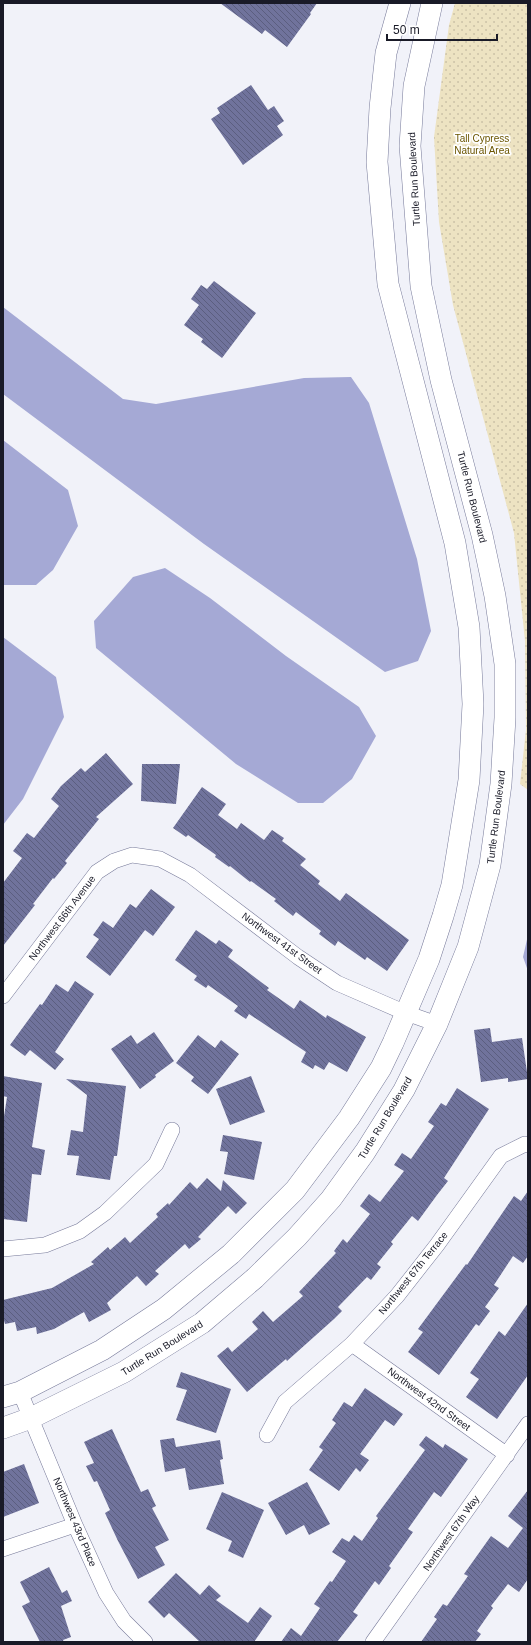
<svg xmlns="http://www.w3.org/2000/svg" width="531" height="1645" viewBox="0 0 531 1645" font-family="Arial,sans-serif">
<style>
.park{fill:url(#park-dots)}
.water{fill:#a5a9d5}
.building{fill:url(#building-back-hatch)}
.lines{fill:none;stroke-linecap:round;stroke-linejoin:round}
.street-casing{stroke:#767999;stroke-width:16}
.secondary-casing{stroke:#767999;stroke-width:22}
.street{stroke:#fff;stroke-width:15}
.secondary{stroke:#fff;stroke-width:21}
.labels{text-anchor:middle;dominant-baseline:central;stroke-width:3.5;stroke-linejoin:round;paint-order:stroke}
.park-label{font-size:10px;fill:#6a5501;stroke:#fff}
.street-label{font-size:10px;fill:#191a27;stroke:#fff}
</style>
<defs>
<pattern id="park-dots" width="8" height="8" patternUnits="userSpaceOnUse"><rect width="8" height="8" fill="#ede3c2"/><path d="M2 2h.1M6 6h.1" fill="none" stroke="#cbc2a7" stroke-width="1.8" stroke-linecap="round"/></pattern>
<pattern id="building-back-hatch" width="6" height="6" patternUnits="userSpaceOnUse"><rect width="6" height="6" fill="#70739c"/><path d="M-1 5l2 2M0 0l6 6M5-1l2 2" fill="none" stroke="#5b5e7f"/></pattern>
</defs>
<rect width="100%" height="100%" fill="#f1f2f9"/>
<path class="park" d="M455 3H528V790L520 784 526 730 525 641 514 533 453 305 439 222 434 137 449 25Z"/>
<path class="water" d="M3 307 123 399 156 404 304 378 351 377 369 403 417 559 431 631 418 661 385 672 204 544 3 394Z
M3 440 68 490 78 526 53 570 36 585H3Z
M165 568 210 598 286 656 359 707 376 736 352 779 323 803H298L236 764 96 648 94 621 133 577Z
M3 637 56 677 64 717 23 799 3 825Z
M528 935V971L523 957Z"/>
<path class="building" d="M220 3H317L310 13 311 14 287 47 265 30 262 34Z
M251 85 268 110 274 106 284 121 277 126 283 135 243 165 211 119 220 113 217 108Z
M214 281 256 313 222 358 201 342 203 339 184 325 199 305 191 299 201 285 207 289Z
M106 753 133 784 96 817 99 819 65 861 67 863 54 879 53 878 33 904 35 905 3 946V883L22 858 13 851 27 833 34 838 59 806 51 799 61 786 81 768 85 772Z
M142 764H180L176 804 141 801Z
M202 787 226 804 218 815 237 829 241 823 264 840 272 830 284 838 282 841 306 859 300 865 320 881 318 884 340 901 346 893 409 940 387 971 367 957 365 960 338 941 335 946 319 934 321 931 296 912 293 916 274 901 276 899 251 881 250 882 230 866 229 867 215 857 216 855 188 835 186 837 173 828Z
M151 889 175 907 153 936 145 930 110 976 86 957 99 939 93 935 103 921 113 928 130 904 136 908Z
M196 930 216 944 219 940 233 950 228 957 269 988 267 990 294 1009 300 1000 326 1018 327 1015 366 1037 347 1072 329 1062 324 1070 315 1065 313 1069 301 1062 306 1052 249 1014 246 1019 234 1011 238 1006 208 985 206 988 194 980 197 976 175 960Z
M75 981 94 994 55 1052 64 1059 55 1070 30 1050 25 1056 10 1045 40 1004 42 1005 56 984 68 992Z
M490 1028 492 1042 522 1038 528 1079 508 1082V1078L481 1082 474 1030Z
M154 1032 174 1061 155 1075 156 1077 140 1089 111 1049 131 1035 137 1044Z
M198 1035 215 1048 221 1040 239 1054 208 1094 191 1081 194 1077 176 1063Z
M3 1076 42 1083 32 1147 45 1150 41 1175 32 1174 27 1222 3 1219V1123L7 1097 3 1096Z
M251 1076 265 1112 230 1125 216 1089Z
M66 1079 126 1086 117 1156H114L110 1180 76 1175 79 1156 67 1155 71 1130 83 1132 87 1095Z
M457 1088 489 1109 444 1178 448 1181 437 1195 418 1221 412 1216 391 1242 393 1244 377 1264 381 1267 371 1280 367 1277 338 1307 342 1311 334 1319 287 1361 286 1359 247 1392 217 1356 228 1347 232 1352 258 1329 252 1322 263 1311 273 1322 303 1296 299 1292 336 1253 334 1251 343 1239 347 1243 370 1214 360 1206 369 1194 380 1202 404 1171 394 1165 402 1153 411 1159 434 1126 428 1122 441 1103 446 1106Z
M223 1135 262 1142 254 1180 224 1174 228 1152 220 1151Z
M207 1178 221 1191 223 1180 247 1203 236 1214 228 1206 198 1237 201 1239 189 1249 185 1244 155 1271 159 1274 146 1286 137 1276 107 1303 111 1310 89 1322 84 1312 54 1329 37 1334 36 1327 17 1331 15 1322 5 1324 3 1317V1300L52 1288 94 1264 91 1262 108 1247 110 1250 125 1237 130 1243 158 1217 156 1214 168 1203 169 1205 190 1182 197 1189Z
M528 1191V1256L523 1263 513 1256 494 1285 499 1288 485 1307 490 1311 479 1326 476 1324 439 1375 408 1352 423 1332 418 1329 466 1264 467 1265 514 1196 521 1201Z
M528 1303V1375L497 1419 466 1397 479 1379 470 1373 499 1331 505 1336Z
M181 1372 231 1389 216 1433 176 1420 187 1390 176 1387Z
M365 1388 403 1414 394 1426 385 1420 360 1454 369 1460 360 1472 356 1468 339 1491 309 1470 323 1450 319 1447 336 1423 332 1420 344 1402 352 1407Z
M112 1429 141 1492 148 1489 156 1506 152 1508 169 1540 155 1547 165 1565 138 1579 118 1541 105 1513 110 1510 97 1481 94 1482 86 1466 94 1463 84 1442Z
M426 1436 443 1448 445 1444 468 1459 441 1497 434 1492 408 1529 413 1532 389 1566 391 1568 379 1585 375 1581 353 1612 358 1615 337 1642H281L291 1628 301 1636 320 1608 314 1604 330 1581 332 1582 346 1561 332 1552 342 1538 349 1542 354 1535 362 1541 378 1518 376 1516 425 1450 419 1445Z
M174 1438 176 1447 220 1440 223 1459 220 1460 224 1484 189 1490 185 1468 165 1472 160 1440Z
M24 1464 39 1503 3 1517V1472Z
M307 1482 330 1524 309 1535 304 1525 286 1535 268 1503Z
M528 1490V1579L519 1592 508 1584 491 1606 493 1608 477 1631 481 1634 475 1642H421L437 1619 434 1617 443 1604 447 1606 468 1576 464 1574 491 1536 508 1548 523 1528 508 1516Z
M222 1492 264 1510 243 1558 228 1551 232 1541 206 1529Z
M49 1567 62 1593 67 1590 72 1601 61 1606 71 1637 63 1640 64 1642H40L22 1606 30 1602 20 1582Z
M176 1573 200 1595 209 1585 221 1596 216 1600 248 1623 260 1607 272 1616 254 1642H200L169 1613 164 1618 148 1602Z"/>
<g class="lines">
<defs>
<path id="street" d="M3 996 97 872 114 861 132 855 160 859 190 875 298 957 337 983 406 1013 437 1024
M3 1249 45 1245 80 1231 105 1213 156 1164 172 1130
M352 1344 507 1455
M20 1392 75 1525 106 1593 124 1621 145 1642
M267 1435 285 1402 352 1344 397 1296 437 1245 501 1156 525 1144 528 1145
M3 1549 75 1525
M373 1642 528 1424"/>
<path id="secondary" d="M3 1397 20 1392 102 1350 164 1309 231 1254 295 1190 349 1118 381 1068 393 1043 429 959 443 916 452 885 469 780 473 704 469 627 455 543 388 284 377 162 380 108 386 53 400 3
M3 1428 31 1418 124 1372 202 1323 255 1278 297 1237 331 1199 365 1152 404 1090 437 1024 468 947 490 865 501 784 505 718V664L495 596 482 535 441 380 421 286 410 146 414 86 432 3"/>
</defs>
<use href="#street" class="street-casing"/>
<use href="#secondary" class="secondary-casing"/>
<use href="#street" class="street"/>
<use href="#secondary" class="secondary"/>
</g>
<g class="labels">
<g class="park-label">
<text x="482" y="138">Tall Cypress<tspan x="482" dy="12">Natural Area</tspan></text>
</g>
<g class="street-label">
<text transform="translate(414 179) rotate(-93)">Turtle Run Boulevard</text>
<text transform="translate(472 497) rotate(76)">Turtle Run Boulevard</text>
<text transform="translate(496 817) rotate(-83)">Turtle Run Boulevard</text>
<text transform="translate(62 918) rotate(-53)">Northwest 66th Avenue</text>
<text transform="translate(282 943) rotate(36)">Northwest 41st Street</text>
<text transform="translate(385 1118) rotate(-59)">Turtle Run Boulevard</text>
<text transform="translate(413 1273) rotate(-51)">Northwest 67th Terrace</text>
<text transform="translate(162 1348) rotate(-32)">Turtle Run Boulevard</text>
<text transform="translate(429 1399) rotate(36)">Northwest 42nd Street</text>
<text transform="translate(75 1522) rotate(67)">Northwest 43rd Place</text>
<text transform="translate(451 1533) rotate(-55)">Northwest 67th Way</text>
</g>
</g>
<rect width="531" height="1645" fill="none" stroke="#191a27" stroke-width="8"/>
<path d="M387 34v6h110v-6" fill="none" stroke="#191a27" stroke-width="2"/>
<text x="393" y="34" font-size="12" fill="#191a27" stroke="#ffffff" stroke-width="3" paint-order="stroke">50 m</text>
</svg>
